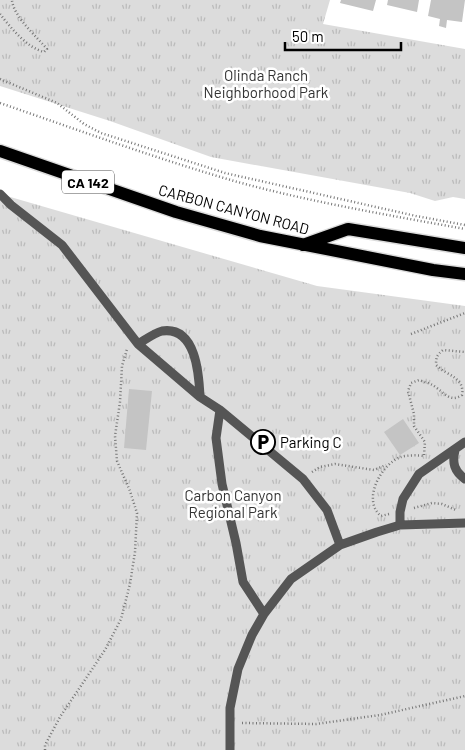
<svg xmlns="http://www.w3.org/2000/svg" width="465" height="750" viewBox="0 0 465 750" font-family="Barlow,sans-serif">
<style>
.park{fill:url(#park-tufts)}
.building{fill:#c4c4c4}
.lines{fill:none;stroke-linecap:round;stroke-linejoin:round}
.primary-casing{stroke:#dbdbdb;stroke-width:15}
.path{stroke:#777;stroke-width:2.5;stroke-dasharray:1 2.5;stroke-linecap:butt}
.lane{stroke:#555;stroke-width:9}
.primary{stroke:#000;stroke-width:12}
.labels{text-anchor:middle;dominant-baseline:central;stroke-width:5;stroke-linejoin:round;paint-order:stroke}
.shield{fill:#fff;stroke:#4c4c4c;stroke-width:1}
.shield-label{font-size:14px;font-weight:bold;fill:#000}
.park-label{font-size:15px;fill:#333;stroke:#fff}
.street-label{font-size:15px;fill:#000;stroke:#fff}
.poi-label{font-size:15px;fill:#000;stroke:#fff;text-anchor:start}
</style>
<defs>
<pattern id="park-tufts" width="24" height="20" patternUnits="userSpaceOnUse" patternTransform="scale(1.25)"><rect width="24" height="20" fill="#dcdcdc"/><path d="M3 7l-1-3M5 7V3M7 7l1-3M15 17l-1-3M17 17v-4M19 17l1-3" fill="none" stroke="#bbb"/></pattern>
</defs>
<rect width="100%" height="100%" fill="#fff"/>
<path class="park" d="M0 0H330L323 24 465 49V199L453 197 435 201 410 193 211 157 110 121 0 86Z
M0 194 317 286 465 306V750H0Z"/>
<path class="building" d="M341 0H376L373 11 340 3Z
M388 0H419L417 12 387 5Z
M431 0H465L462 22 447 20 446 28 439 26 440 19 428 16Z
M129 389 152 391 146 450 124 448Z
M403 419 419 443 400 455 384 432Z"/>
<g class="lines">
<defs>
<path id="primary" d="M0 151 176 212 260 236 433 270 465 274
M303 245 348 229 465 248"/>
</defs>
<use href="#primary" class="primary-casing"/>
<path class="path" d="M0 14C11 28 26 47 44 52L47 49C37 37 13 16 12 0
M0 79 57 103 84 124 101 133 225 173 416 216 465 225
M0 103C78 130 155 158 234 181 310 202 388 215 465 229
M411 334 465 313
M424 455 425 442 414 426V414L408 391 411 383 419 380C424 382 430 383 434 386 445 393 450 403 462 395 465 377 447 376 436 365 436 357 437 355 443 350L465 352
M312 472 320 467 335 464 374 470 386 465
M414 508 432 503 442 504 456 510
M389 514 381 516C361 500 382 463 401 457 407 455 418 455 424 456
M242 723 316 724 380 715 465 696
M45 750V745L60 717 105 650 121 619 130 584 135 552 137 513 130 491 117 461 115 436 120 402 122 366 127 349"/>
<path class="lane" d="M0 194 11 205 62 245 138 344 200 397 220 410 303 479 327 510 340 545
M138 344C145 340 154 333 162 331 196 326 199 374 200 397
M220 410 216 438 222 484 236 543 243 582 264 614
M455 450C452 463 454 471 465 479
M400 525V512L403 499 419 474 465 442
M230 750V708L238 669 252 635 264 614 291 579 340 545 377 532 400 525 465 523"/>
<use href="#primary" class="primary"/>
</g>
<defs>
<symbol id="parking-ring" viewBox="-11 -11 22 22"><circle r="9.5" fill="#fff" stroke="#000" stroke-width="1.5"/><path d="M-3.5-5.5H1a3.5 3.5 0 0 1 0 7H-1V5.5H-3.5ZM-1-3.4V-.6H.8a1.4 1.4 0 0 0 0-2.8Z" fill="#000"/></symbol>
</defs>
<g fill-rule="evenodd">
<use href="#parking-ring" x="249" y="428" width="28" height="28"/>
</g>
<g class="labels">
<rect class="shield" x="62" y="170.5" width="52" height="23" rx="4"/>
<g class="shield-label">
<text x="88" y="182">CA 142</text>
</g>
<g class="park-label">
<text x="266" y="75">Olinda Ranch<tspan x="266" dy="17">Neighborhood Park</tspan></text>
<text x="233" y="495">Carbon Canyon<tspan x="233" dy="17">Regional Park</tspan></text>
</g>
<g class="street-label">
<text transform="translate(234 209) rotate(15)">CARBON CANYON ROAD</text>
</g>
<g class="poi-label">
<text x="280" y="442">Parking C</text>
</g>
</g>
<path d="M285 42v8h116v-8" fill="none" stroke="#000000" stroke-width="2.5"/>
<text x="292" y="42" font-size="15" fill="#000000" stroke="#ffffff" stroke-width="4" paint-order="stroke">50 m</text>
</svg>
